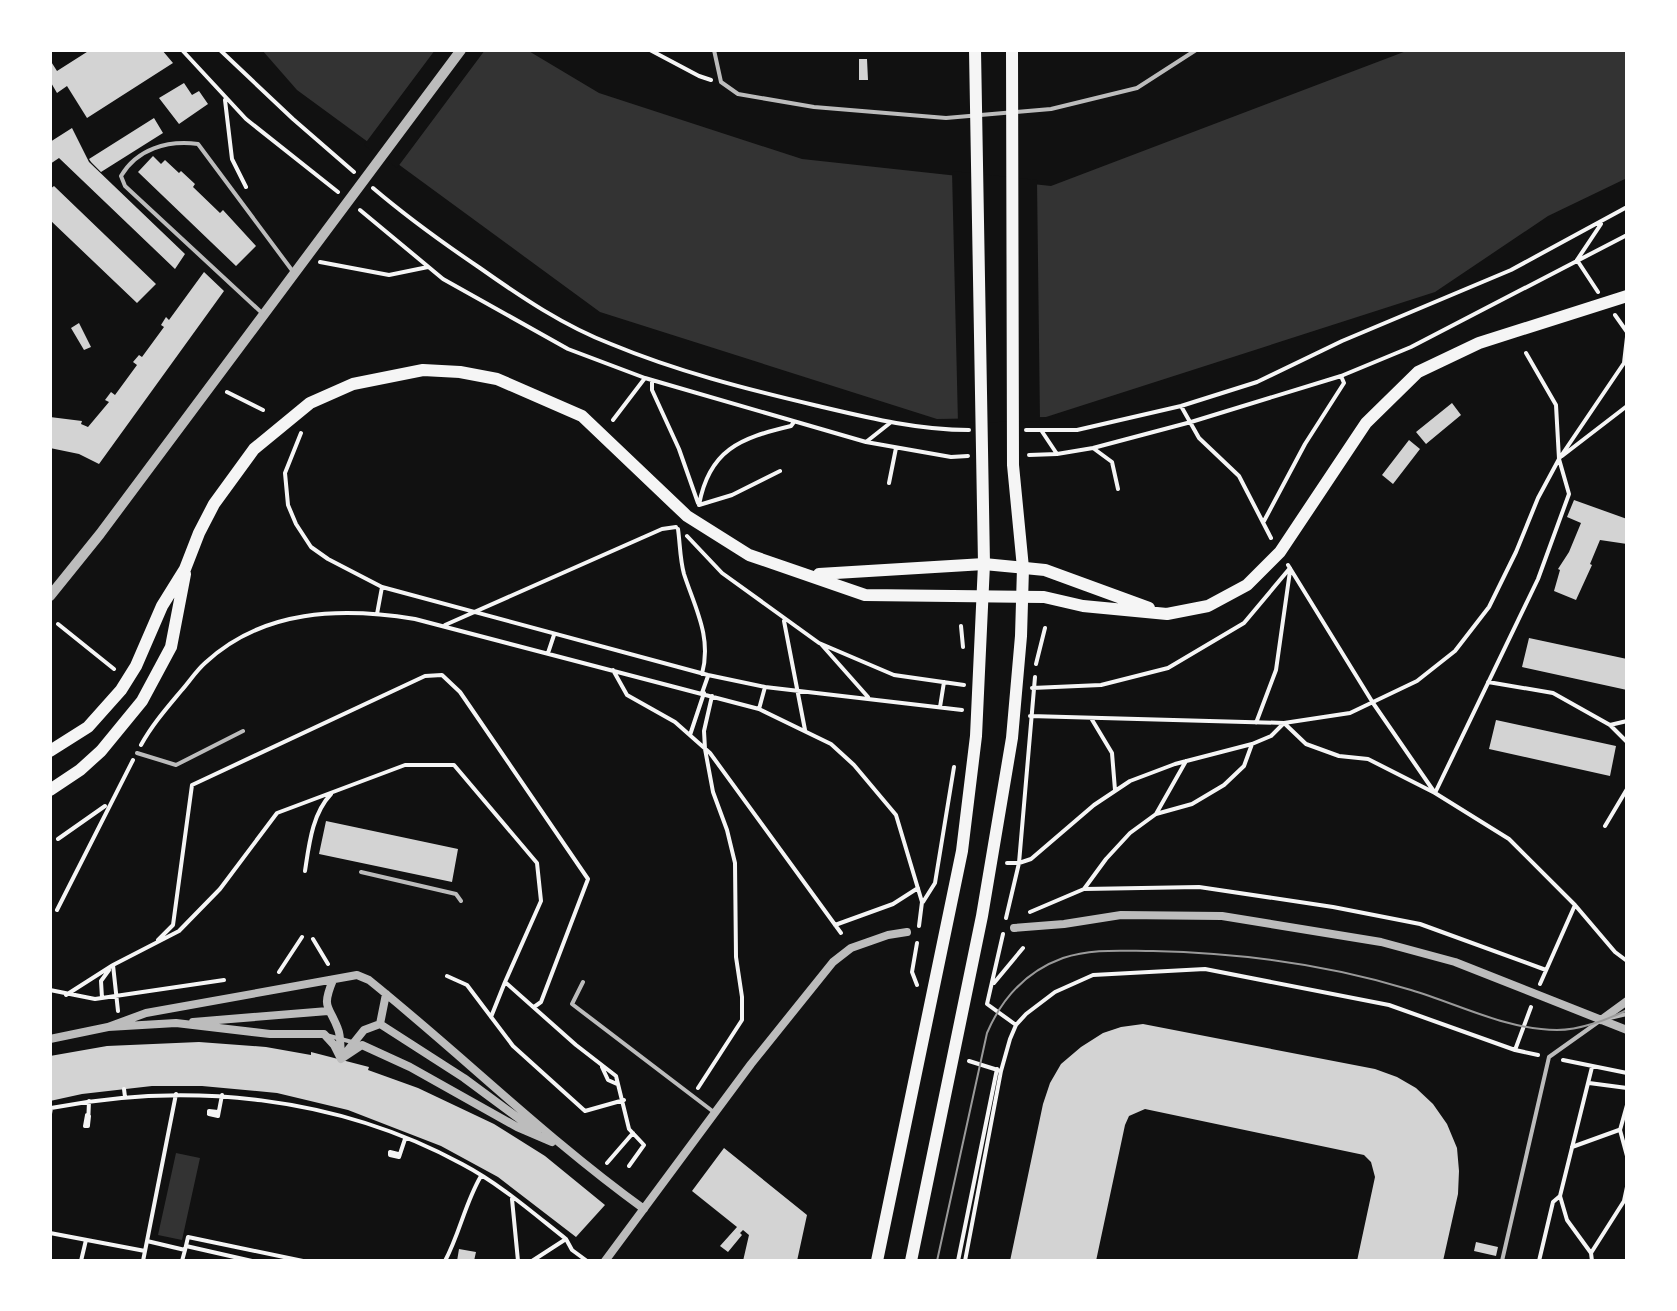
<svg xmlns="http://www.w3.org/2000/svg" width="1677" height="1311" viewBox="0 0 1677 1311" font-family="'Noto Serif',serif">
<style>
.water{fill:#333}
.pier{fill:#111}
.building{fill:#d3d3d3}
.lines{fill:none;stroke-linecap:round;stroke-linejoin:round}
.path{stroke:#f5f5f5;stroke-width:4}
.service{stroke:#bcbcbc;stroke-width:4}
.minor{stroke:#bcbcbc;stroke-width:8}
.tertiary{stroke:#bcbcbc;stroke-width:10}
.secondary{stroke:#f5f5f5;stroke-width:12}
.primary{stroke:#f5f5f5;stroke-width:12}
.tram{stroke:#9a9a9a;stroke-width:2}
</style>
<rect width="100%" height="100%" fill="#111"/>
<path class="water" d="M262 50H527L599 93 802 159 1051 186 1409 50H1627V178L1548 216 1435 292 1046 417 937 419 600 312 297 90Z
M176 1153 200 1158 182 1240 158 1235Z"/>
<path class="pier" d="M435 50H485L397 168 364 145Z
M952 171 1037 180 1040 421 958 423Z"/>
<path class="building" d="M90 50H162L173 63 87 118 67 86 57 93 50 81V60L57 71Z
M859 59H867L868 80H859Z
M184 83 192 95 199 91 208 104 179 124 159 98Z
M154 118 163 133 101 172 91 162 89 159Z
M72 128 89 162 185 254 175 269 59 158 50 164V142Z
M153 156 161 164 165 160 179 173 181 171 195 184 193 187 220 213 223 210 256 246 236 266 138 172Z
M54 186 156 284 137 303 50 220V189Z
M204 272 224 291 99 464 79 454 50 448V417L82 421 81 424 88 427 109 402 105 400 111 392 115 395 137 365 133 362 139 355 142 357 164 327 161 325 166 317 169 320Z
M79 323 91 347 84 350 71 328Z
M1452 403 1461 415 1426 444 1416 432Z
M1409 440 1420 449 1393 484 1382 475Z
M1574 500 1627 519V544L1600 540 1590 564 1592 565 1576 600 1554 591 1560 570 1558 569 1569 552 1581 523 1567 517Z
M1529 638 1627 659V690L1522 667Z
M1496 720 1616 746 1610 776 1489 749Z
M326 821 458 849 452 882 319 854Z
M1143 1024 1375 1069 1397 1077 1416 1088 1433 1104 1447 1124 1457 1148 1459 1171 1458 1194 1443 1261H1357L1375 1177 1371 1162 1364 1155 1145 1109 1129 1116 1125 1125 1096 1261H1010L1043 1104 1050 1083 1061 1064 1081 1047 1103 1033 1121 1027Z
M199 1042 266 1047 311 1055V1052L369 1067 368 1070 418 1088 494 1124 545 1156 605 1205 576 1237 498 1177 441 1146 348 1110 277 1093 202 1086H152L82 1094 50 1101V1056L107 1046Z
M724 1148 807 1215 797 1261H743L749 1235 743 1230 740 1233 742 1235 728 1252 720 1246 737 1227 692 1191Z
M1476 1242 1498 1247 1496 1256 1474 1251Z
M459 1249 476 1252 474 1261H457Z"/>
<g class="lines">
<path class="path" d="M182 50 246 119 338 192
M220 50 293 119 354 172
M650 50 699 76 711 80
M225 100 232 159 246 187
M373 188C407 217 443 243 480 268 521 297 564 326 611 344 676 371 746 389 814 405 865 417 916 430 969 430
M360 210 443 279 568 349 645 378 866 442 951 457 968 456
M1577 260 1598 292
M1577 260 1601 224
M320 262 389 275 428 267
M1615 315 1627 332
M652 381V390L679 449 698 503
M227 392 263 410
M1181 406 1199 438 1239 476 1271 538
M613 420 645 378
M1026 430H1077L1181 406 1257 382 1342 341 1511 270 1627 207
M1041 430 1057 454
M301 433 285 473 288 505 296 524 311 547 328 559 382 587 708 675 765 687 962 710
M866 442 890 423
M1093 448 1112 462 1118 489
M1029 455 1057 454 1093 448 1191 422 1341 376 1411 347 1627 235
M1562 456 1627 406
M889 483 896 448
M699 505C709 450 740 438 791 426L794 422
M699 505 732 495 780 471
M1264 521 1305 444 1344 383 1341 376
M678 529C680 543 680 560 684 574 695 608 712 637 702 674
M687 536 722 573 819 643 894 675 964 685
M1288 565 1373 703 1435 793 1538 579 1569 494 1559 459 1556 405 1526 353
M377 614 382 587
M784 621 805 730
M58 624 114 669
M445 625 662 529 676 527
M961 626 963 647
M821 644 868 697
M548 653 554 635
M1036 664 1045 628
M613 670 627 695 675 722 710 753 841 933
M1488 682 1553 693 1610 725 1627 742
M1032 688 1101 685 1168 668 1244 623 1290 568
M702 693 708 676
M940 707 944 682
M759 709 765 687
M1030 716 1284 723 1350 713 1417 681 1455 651 1489 607 1516 552 1538 498 1559 459 1624 363 1627 337
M1091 718 1112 753 1115 790
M1256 723 1276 670 1290 571
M1610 725 1627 721
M690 735 704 693
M141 745C152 725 166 709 181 691 189 682 196 671 205 663 263 609 341 607 415 619L759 709 831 744 854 765 896 815 922 902 919 926
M1156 814 1186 761
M1605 826 1627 789
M58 839 105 806
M1007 863H1019L1031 859 1094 805 1130 781 1175 764 1252 744 1271 736 1284 723 1306 744 1339 756 1368 759 1435 793 1509 839 1575 905 1615 952 1627 961
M305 871C309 845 312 814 331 794
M1084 889 1199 887 1333 907 1420 924 1546 970
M923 902 935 883 954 767
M57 910 133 760
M1030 912 1084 889 1106 859 1130 833 1156 814 1192 804 1224 785 1244 766 1252 744
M1006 918 1019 863 1035 677
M835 925 893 904 918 888
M1003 934 987 1004 1016 1025
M313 939 328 964
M158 940 173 925 192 785 425 676 442 675 460 692 588 879 541 1002 534 1007
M917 943 912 972 917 985
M113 965 118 1011
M279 972 302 937
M447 976 467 985 513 1046 585 1111 624 1100
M994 983 1023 948
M1540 984 1575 905
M50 990 95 999 224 980
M66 995 113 965 179 931 220 889 277 813 405 765H454L537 863 541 901 505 982 576 1045 616 1076 629 1129 644 1145 629 1166
M102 998 101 981 109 970
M491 1017 505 982
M1515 1050 1531 1007
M1563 1060 1627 1073
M969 1061 1001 1071
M602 1067 608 1080 617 1084
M1589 1083 1627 1088
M698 1088 742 1020V997L736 957 735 863 727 830 713 792 705 749 704 731 712 696
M124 1089 125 1097
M176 1094 147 1241 185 1250 188 1237 303 1261
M1627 1105 1620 1130 1627 1156
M217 1113 210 1112 209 1114 217 1115 218 1112 209 1111V1114L218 1116 222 1095
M50 1114 51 1108C189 1081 337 1096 462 1164 500 1184 533 1213 566 1239L532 1261
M87 1116 86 1125H88L89 1116 87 1115 85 1126H88L89 1101
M1572 1147 1619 1130
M397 1154 391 1153V1155L398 1156V1154L390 1152V1155L399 1157 405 1139
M607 1163 633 1133
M512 1199 518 1261
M50 1233 145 1251 147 1241
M566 1239 572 1250 587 1261
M186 1246 252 1261
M1591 1253 1567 1220 1560 1196 1592 1067
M81 1261 86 1240
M143 1261 145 1251
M182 1261 185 1250
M445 1261C460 1233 465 1203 481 1176
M671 1261H675
M958 1261 997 1069
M965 1261 1001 1071 1010 1039 1016 1025 1026 1014 1055 992 1093 975 1205 969 1389 1005 1515 1050 1538 1055
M1539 1261 1553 1202 1560 1196
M1592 1261 1591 1253 1624 1201 1627 1187"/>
<path class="service" d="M714 50 721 82 738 94 814 107 946 118 1051 109 1137 88 1196 50
M262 313 125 186 121 176C137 149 167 140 198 144L294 273
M137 753 176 765 243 731
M361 872 456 894 461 901
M583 982 572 1004 715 1113
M326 1035 352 1042
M1502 1261 1549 1057 1601 1020 1627 1014"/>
<path class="minor" d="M1014 928 1064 924 1121 915 1222 916 1381 942 1455 962 1627 1030
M333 980C321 1009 329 1005 338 1029 341 1036 340 1047 341 1055
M1601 1020 1627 1001
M193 1022 328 1011
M380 1024 464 1078 537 1132
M380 1024 386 994
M108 1027 146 1013 357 975 369 980C462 1055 547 1139 644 1209
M50 1039 108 1027 176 1023 270 1034H324L334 1045 341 1059
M344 1055 364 1030 380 1024
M341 1059 362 1045 410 1067 517 1127 552 1142
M605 1261 751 1064 833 962 851 948 888 935 907 932"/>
<path class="tertiary" d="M50 596 100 534 461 50"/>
<path class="secondary" d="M819 574 984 564 1045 570 1149 608
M50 751 88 727 121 690 136 666 162 606 185 569 199 533 214 504 254 449 310 403 353 384 423 370 460 372 497 379 582 416 687 516 749 555 865 595 1044 597 1083 606 1167 614 1208 606 1247 585 1280 552 1366 423 1418 372 1479 343 1627 296
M50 790 80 770 101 751 142 701 171 647 185 574"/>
<path class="primary" d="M877 1261 962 851 976 736 984 564 975 50
M911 1261 982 916 1012 738 1021 636 1023 568 1013 465 1012 50"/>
<path class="tram" d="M937 1261 987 1033C1002 998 1027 971 1063 958 1092 948 1123 951 1153 951 1241 953 1327 964 1411 990 1458 1004 1507 1030 1557 1030 1579 1030 1607 1020 1627 1010"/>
</g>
<rect width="1677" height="1311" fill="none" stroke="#ffffff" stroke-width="104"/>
</svg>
